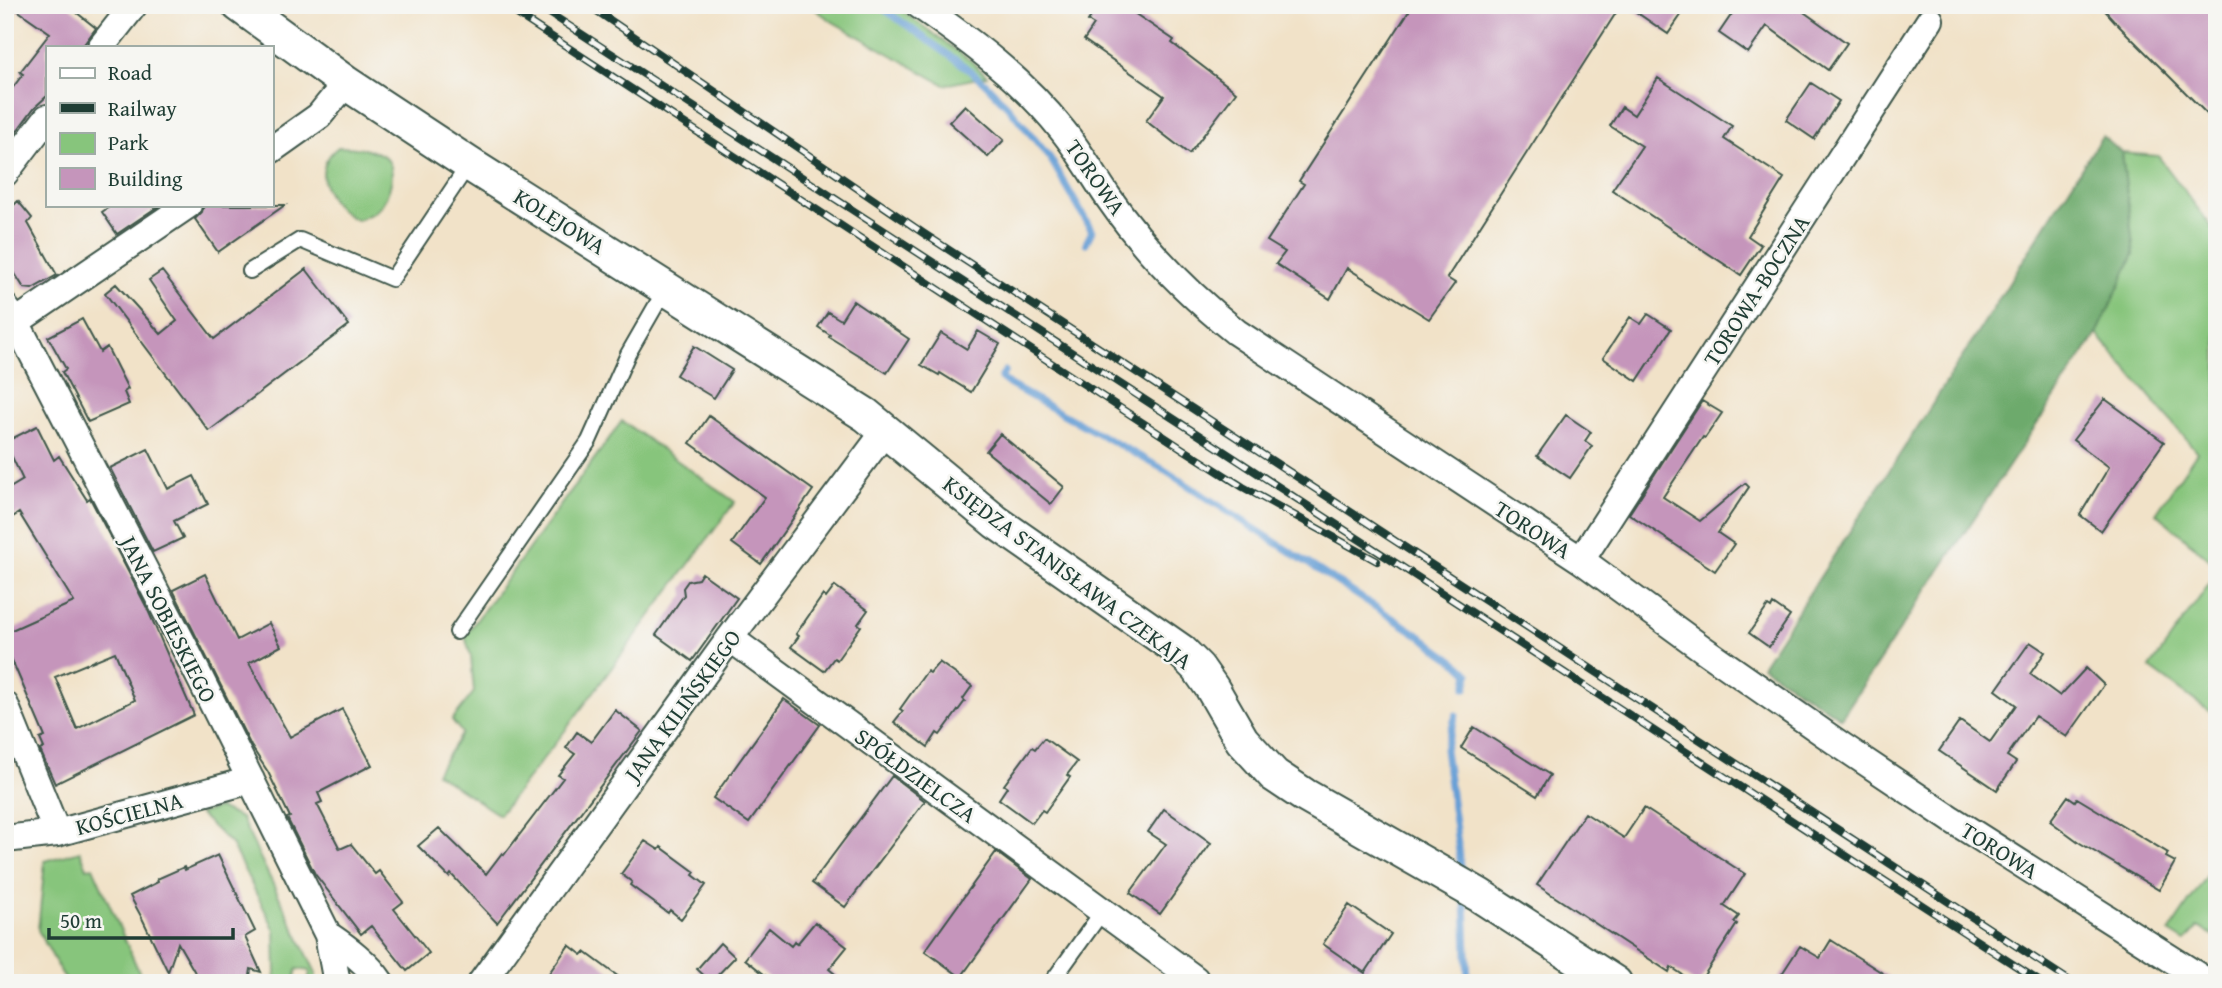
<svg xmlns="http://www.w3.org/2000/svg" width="2222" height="988" viewBox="0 0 2222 988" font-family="'Gentium Book Plus',serif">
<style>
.green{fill:#87c57c;stroke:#538158;stroke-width:2}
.forest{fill:#6daa6c;stroke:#467450;stroke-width:2}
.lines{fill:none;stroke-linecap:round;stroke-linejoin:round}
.stream{stroke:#669fd5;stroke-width:7}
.building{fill:#c595bb;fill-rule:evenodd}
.service-casing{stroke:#3e564a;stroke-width:18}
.minor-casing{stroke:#3e564a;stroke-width:30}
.tertiary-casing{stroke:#3e564a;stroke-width:37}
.service{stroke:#fff;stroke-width:14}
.minor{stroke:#fff;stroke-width:26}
.tertiary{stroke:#fff;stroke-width:33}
.rail-casing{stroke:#1f3d34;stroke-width:8}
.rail{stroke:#f6f6f2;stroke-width:5;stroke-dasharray:16;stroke-linecap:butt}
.labels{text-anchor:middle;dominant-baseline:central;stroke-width:5;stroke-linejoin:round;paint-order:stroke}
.street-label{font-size:23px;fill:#1f3d34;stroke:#f6f6f2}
</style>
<rect width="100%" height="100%" fill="#f6f6f2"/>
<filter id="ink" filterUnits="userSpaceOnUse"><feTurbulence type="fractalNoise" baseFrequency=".0143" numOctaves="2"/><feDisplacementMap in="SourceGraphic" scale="14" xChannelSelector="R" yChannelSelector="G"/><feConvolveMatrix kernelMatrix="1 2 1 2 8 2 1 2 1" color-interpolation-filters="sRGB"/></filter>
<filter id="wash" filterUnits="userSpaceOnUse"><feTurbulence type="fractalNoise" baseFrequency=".00686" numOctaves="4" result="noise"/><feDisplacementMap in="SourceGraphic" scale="28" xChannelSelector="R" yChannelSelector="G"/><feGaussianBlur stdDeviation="1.57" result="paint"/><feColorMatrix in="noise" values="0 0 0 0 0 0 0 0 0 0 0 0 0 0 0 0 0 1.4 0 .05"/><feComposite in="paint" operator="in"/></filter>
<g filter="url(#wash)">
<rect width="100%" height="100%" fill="#f1e2c8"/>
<path class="green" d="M809 5H894L971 61 987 76 945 85 833 22Z
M338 147C353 147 369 148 382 155 400 165 390 198 377 210 373 214 363 217 357 220 328 208 308 170 338 147Z
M2122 153 2158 156 2217 234V566L2156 513 2197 452 2097 334 2134 254Z
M622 421 735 502 564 732 499 815 436 773 462 733 452 720 474 692 471 657 465 636Z
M2217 573V717L2150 668Z
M218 808 241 818 316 973 315 983H308L310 971 297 969 294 982 298 983H272L276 974 275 930 231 844 199 814Z
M80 851 87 868 93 867 144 983H67L38 930 45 861Z
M2217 861V937L2198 927 2185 942 2169 932Z"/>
<path class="forest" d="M2102 136 2122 153 2134 254 2097 334 1841 718 1762 666 1930 408Z"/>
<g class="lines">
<path class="stream" d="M878 5 963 65 985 83 1010 109 1050 158 1092 231 1086 243
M1005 371 1001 378 1010 385 1161 468 1428 641C1441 654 1458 660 1469 674L1466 688
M1456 715 1445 749 1462 874
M1465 900 1468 983"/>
</g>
<g id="blocks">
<path class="building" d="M10 5H67L96 28 82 47H47V96L34 108 5 147V98L23 74 20 72 50 33Z
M1099 5H1122L1174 40 1172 43 1236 92 1189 154 1146 121 1164 96 1084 40 1094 25 1088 21Z
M1413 5H1621L1447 278 1455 283 1429 319 1347 268 1330 299 1276 264 1285 252 1267 241 1304 184 1299 181Z
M1626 5H1688L1668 34Z
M1738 5H1794L1847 43 1828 70 1767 26 1748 53 1719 33Z
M2100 5H2217V124L2119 26Z
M1658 78 1732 126 1724 139 1784 178 1748 236 1761 245 1741 275 1612 190 1642 146 1610 126 1622 107 1634 115Z
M1811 83 1839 101 1814 139 1786 120Z
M965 105 1004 140 988 157 949 122Z
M18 201 32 218 28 223 57 275 32 289 24 288 5 258V214Z
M112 205H160L117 234 102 212Z
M204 205H285L218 252 195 219 202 212Z
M306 269 349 325 209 431 105 293 116 284 161 334 177 321 149 280 162 271 214 339Z
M853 301 909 339 887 373 829 337 830 335 818 327 828 312 841 320Z
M1648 314 1671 329 1637 381 1603 358 1630 317 1641 324Z
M82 319 100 352 107 347 128 389 124 392 129 404 88 422 62 372 66 369 48 337Z
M978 331 1000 344 971 392 940 373 939 375 921 365 941 333 967 349Z
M694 346 732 370 714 398 676 375Z
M2105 399 2164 442 2101 531 2080 515 2109 467 2073 440Z
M1702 401 1722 413 1705 438 1703 437 1663 497 1700 521 1745 483 1749 487 1718 533 1734 544 1715 571 1629 514Z
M1566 415 1591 432 1585 441 1592 446 1570 478 1537 456Z
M709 416 813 490 761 564 732 543 765 497 690 443Z
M37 426 54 460 59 456 87 500 90 498 147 608 194 715 55 784 40 750 44 748 40 739 45 737 5 644V633L74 602 19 513 5 522V491L23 480 5 442ZM115 652 135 700 77 729 55 677Z
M1000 434 1064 487 1051 504 986 451Z
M148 449 168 489 194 476 208 504 174 521 183 538 153 552 110 468Z
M702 573 737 598 692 661 656 635 684 595 683 588 688 581 698 579Z
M205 574 237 640 269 623 281 646 249 663 290 737 342 709 372 765 318 793 322 802 317 804 340 849 351 844 375 874 379 871 403 902 394 909 429 953 407 971 371 926 361 934 315 874 287 818 290 817 268 772 251 746 173 590Z
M835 586 868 610 858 624 861 626 837 660 834 658 824 671 791 647 799 636 796 634 823 595 826 598Z
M1773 604 1790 616 1769 647 1749 633 1768 606 1771 608Z
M2030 642 2045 652 2030 674 2060 696 2086 668 2104 685 2067 737 2035 716 2007 756 2016 762 1997 790 1939 751 1960 721 1990 742 2016 705 1996 690Z
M939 662 972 686 963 699 965 701 940 735 937 733 928 747 894 722 903 711 900 709 927 671 930 673Z
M784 699 820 725 749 823 713 798Z
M615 710 642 731 497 923 451 874 449 877 418 846 439 828 486 874 502 853 504 855 563 778 558 775 575 754 566 748 577 732 591 742Z
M1474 727 1550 775 1537 796 1461 748Z
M1044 738 1077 762 1067 775 1070 777 1045 812 1042 810 1032 823 999 799 1007 787 1004 785 1032 747 1035 749Z
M892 776 925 801 845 907 812 883Z
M2068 796 2075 801 2077 798 2168 853 2166 857 2175 862 2159 890 2080 843 2050 821Z
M1644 808 1745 874 1724 906 1739 916 1734 922 1737 924 1699 983H1695L1671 967 1669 972 1537 885 1585 813 1624 838Z
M1164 809 1211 843 1160 914 1130 893 1166 844 1148 832Z
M645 841 659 850 661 847 695 872 693 875 706 885 681 919 670 910 668 913 630 885 632 882 621 874Z
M996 852 1032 879 961 977 925 951Z
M218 855 255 931 245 937 261 972 251 969 249 983H201L178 943 168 972 142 918 130 896 158 882 157 879 184 867 185 870Z
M1349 905 1391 934 1365 973 1323 944Z
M815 922 847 947 829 969 846 983H775L745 959 769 928 791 946 795 941 797 944Z
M1831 940 1898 983H1776L1800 946 1820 958Z
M720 943 735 957 711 982 697 969Z
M569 945 582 955 585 952 627 983H542Z"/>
</g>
</g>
<g filter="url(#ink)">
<use href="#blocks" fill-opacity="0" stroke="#3e564a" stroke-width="2"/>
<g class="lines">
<defs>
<path id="service" d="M250 271 300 240 392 279 469 164
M457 632 589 441 628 354 666 288
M1051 983 1102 912"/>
<path id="minor" d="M919 5C972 42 1023 80 1063 131 1080 152 1093 175 1108 197 1144 249 1187 293 1236 332L1581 560 1703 649 1842 746 1951 819 2209 983
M101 47 134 5
M271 150 319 116 346 83
M5 173 47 118
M5 307 16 322 183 644 328 935 337 983
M16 322 188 205
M1581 560 1930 20
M730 638 1195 979
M5 705 57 833
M5 839 57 833 251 780
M328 935C347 948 368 963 381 983
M481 983 730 638 886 430"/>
<path id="tertiary" d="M239 5 346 83 469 164 866 415 996 522 1181 651 1198 668 1212 688 1242 740 1274 775 1304 795 1479 895 1615 983"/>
</defs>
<use href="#service" class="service-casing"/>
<use href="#minor" class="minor-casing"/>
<use href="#tertiary" class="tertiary-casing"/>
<use href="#service" class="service"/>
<use href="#minor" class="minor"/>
<use href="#tertiary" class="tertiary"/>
<defs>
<path id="rail" d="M503 5 1183 449 1243 487 1377 561
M537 5 2042 983
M588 5 923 233 2073 983"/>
</defs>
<use href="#rail" class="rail-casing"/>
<use href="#rail" class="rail"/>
</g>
</g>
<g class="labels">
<g class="street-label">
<text transform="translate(1096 177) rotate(55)">TOROWA</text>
<text transform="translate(560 221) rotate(32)">KOLEJOWA</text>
<text transform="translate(1756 290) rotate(-57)">TOROWA-BOCZNA</text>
<text transform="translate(1533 529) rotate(33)">TOROWA</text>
<text transform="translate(1068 572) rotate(37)">KSIĘDZA STANISŁAWA CZEKAJA</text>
<text transform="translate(169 619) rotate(63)">JANA SOBIESKIEGO</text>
<text transform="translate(682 705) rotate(-54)">JANA KILIŃSKIEGO</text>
<text transform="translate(916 775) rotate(36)">SPÓŁDZIELCZA</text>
<text transform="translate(129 813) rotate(-15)">KOŚCIELNA</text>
<text transform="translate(2000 850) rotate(32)">TOROWA</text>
</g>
</g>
<rect width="2222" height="988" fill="none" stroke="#f6f6f2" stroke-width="28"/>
<rect x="46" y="46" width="228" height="161" fill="#f6f6f2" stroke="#a0aca6" stroke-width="2"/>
<rect x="60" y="68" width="35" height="10" fill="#ffffff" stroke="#a0aca6" stroke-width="2"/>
<text x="108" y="80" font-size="21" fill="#1f3d34">Road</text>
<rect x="60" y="103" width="35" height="10" fill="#1f3d34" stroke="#a0aca6" stroke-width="2"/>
<text x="108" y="116" font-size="21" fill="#1f3d34">Railway</text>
<rect x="60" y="133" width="35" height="21" fill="#87c57c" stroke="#a0aca6" stroke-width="2"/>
<text x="108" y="150" font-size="21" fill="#1f3d34">Park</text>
<rect x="60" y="168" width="35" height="21" fill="#c595bb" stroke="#a0aca6" stroke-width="2"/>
<text x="108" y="186" font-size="21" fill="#1f3d34">Building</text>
<path d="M49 928v10h184v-10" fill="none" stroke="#1f3d34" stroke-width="3.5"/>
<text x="60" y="928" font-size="21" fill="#1f3d34" stroke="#f6f6f2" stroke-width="5" paint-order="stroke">50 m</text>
</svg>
